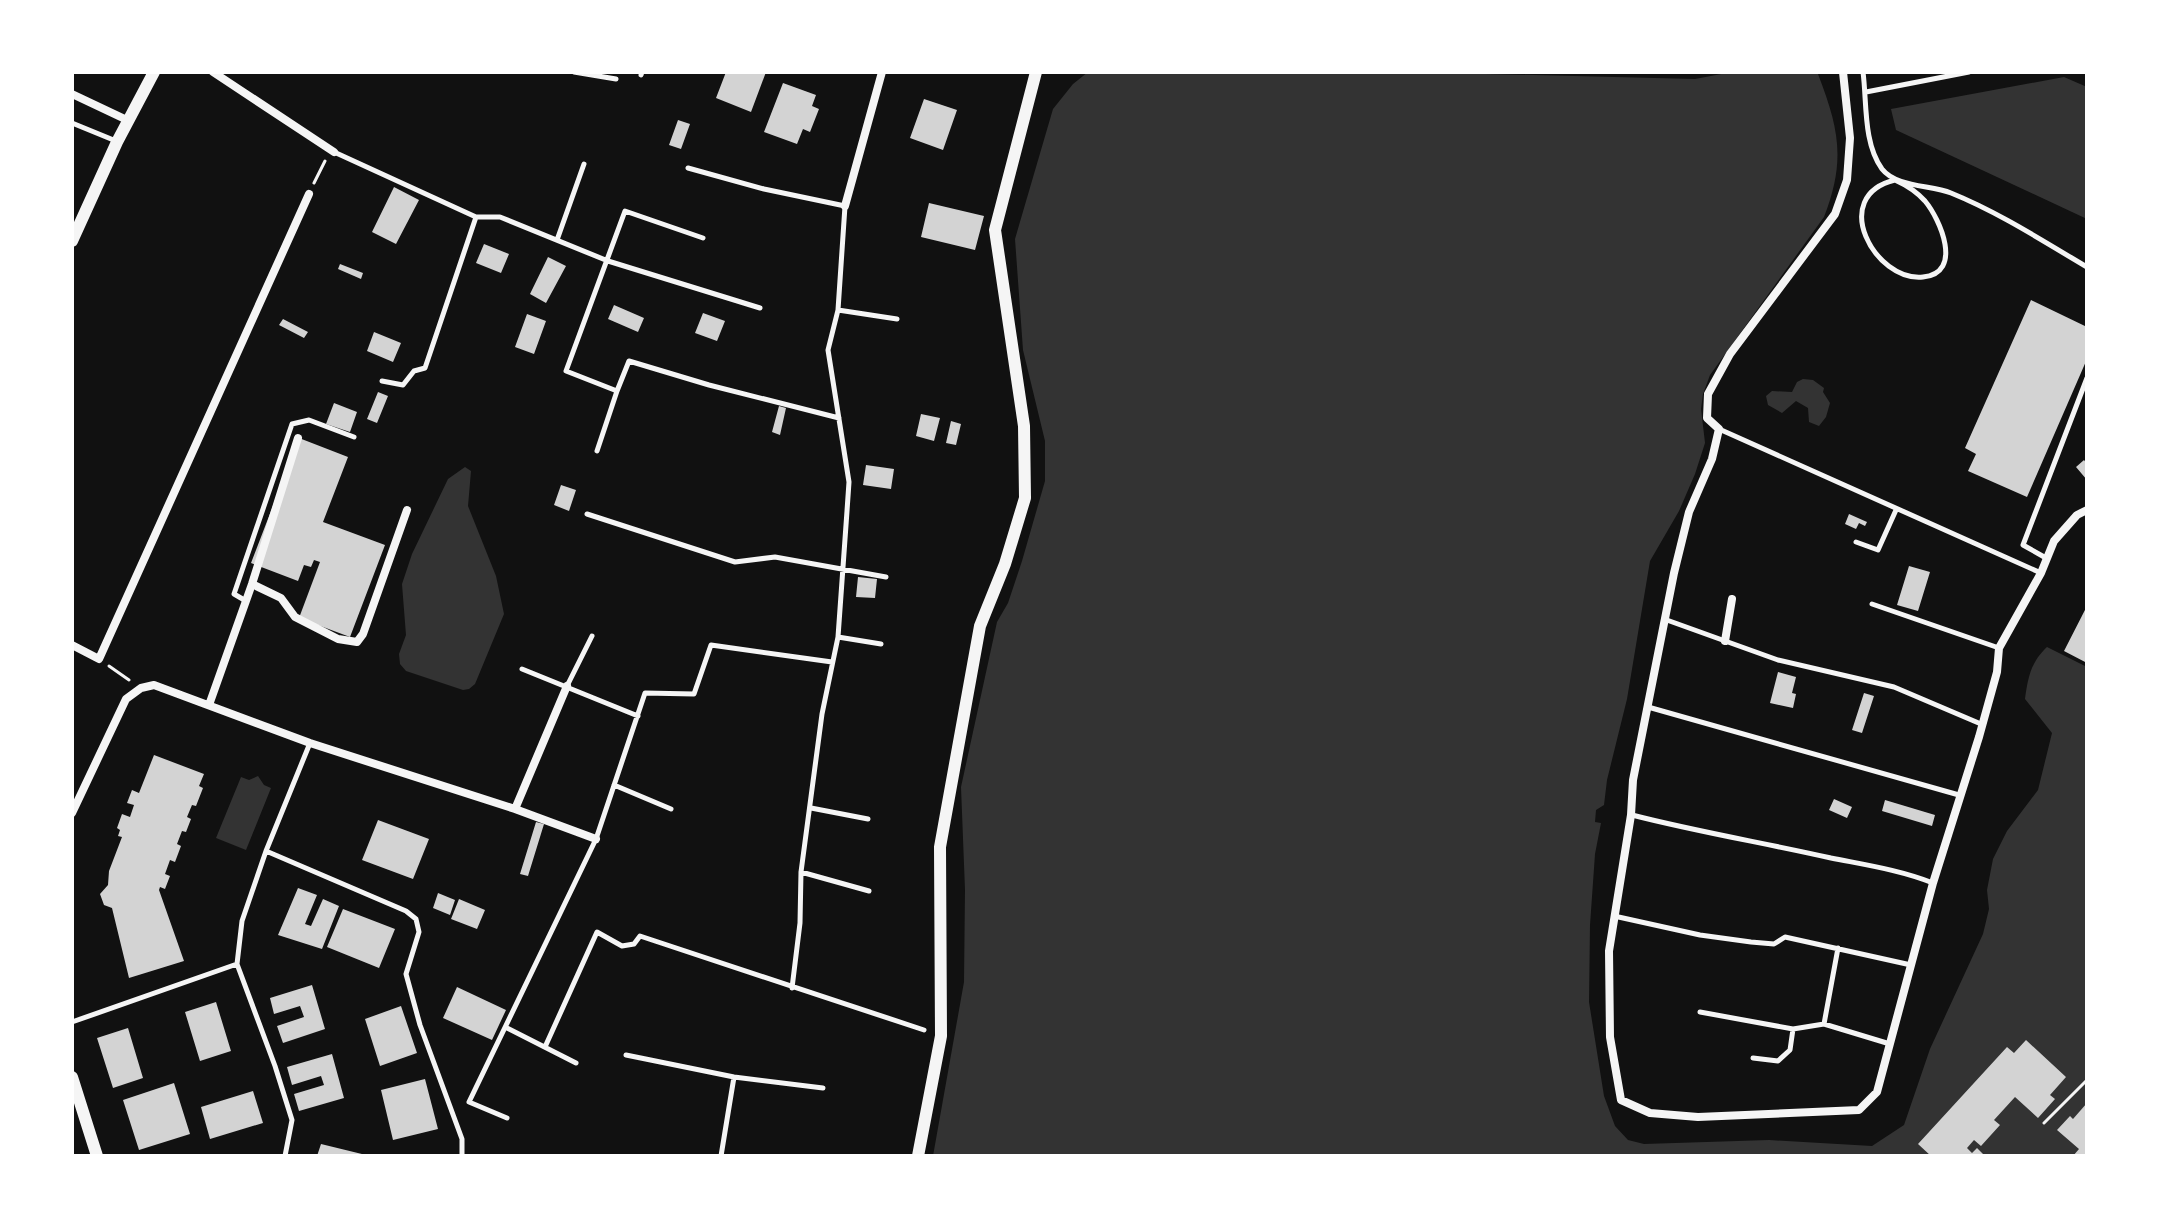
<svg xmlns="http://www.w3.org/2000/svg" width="2159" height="1228" viewBox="0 0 2159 1228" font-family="'Public Sans',sans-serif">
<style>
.water{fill:#333}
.building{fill:#d3d3d3}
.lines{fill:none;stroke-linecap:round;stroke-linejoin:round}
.path{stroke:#f5f5f5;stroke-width:3}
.service{stroke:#f5f5f5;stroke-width:5}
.minor{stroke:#f5f5f5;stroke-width:8}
.tertiary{stroke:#f5f5f5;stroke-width:12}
</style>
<rect width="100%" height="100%" fill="#111"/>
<path class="water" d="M1088 72H1405L1695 79 1732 72 1818 74C1839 129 1846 160 1824 217L1710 375 1703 394 1701 409 1705 443 1695 474 1679 511 1650 561 1627 699 1607 780 1604 805 1596 810 1595 822 1601 823 1595 854 1590 925 1589 1002 1604 1096 1615 1126 1628 1140 1644 1144 1769 1140 1872 1146 1904 1125 1930 1049 1983 934 1989 909 1987 890 1993 859 2007 831 2038 790 2052 733 2025 699C2028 677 2031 662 2047 647L2087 667 2085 682 2087 683V1156H933L964 982 965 890 961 787 997 622 1008 603 1022 561 1045 481V441L1023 350 1015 239 1053 109 1073 84Z
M2064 77 2087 87V219L1896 130 1891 109Z
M1803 379 1813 380 1824 388 1823 392 1830 403 1826 417 1819 426 1809 422 1808 408 1796 401 1782 413 1768 405 1766 396 1772 391 1792 392 1797 382Z
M465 467 471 471 468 506 496 576 504 614 475 684 469 689 463 690 406 671 400 664 399 654 406 635 402 584 412 554 448 479Z
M258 776 264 785 271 788 246 850 216 838 241 777 249 780Z"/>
<path class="building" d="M726 72H766L751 112 716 98Z
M783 83 816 95 812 106 819 109 810 132 803 129 797 144 764 132Z
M924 99 957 110 943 150 910 138Z
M678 120 690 124 681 149 669 145Z
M394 187 419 200 396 244 372 232Z
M929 203 984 216 975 250 921 237Z
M484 244 509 254 501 273 476 263Z
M548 257 566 266 546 303 530 294Z
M340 264 363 273 361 279 338 269Z
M2031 300 2087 327V359L2027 497 1968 471 1976 454 1965 448Z
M614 305 644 318 638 332 608 319Z
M703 313 725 321 717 341 695 333Z
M527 314 546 321 534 354 515 347Z
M283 319 308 332 304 338 279 325Z
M374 332 401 343 393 362 367 351Z
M378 392 388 396 377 423 367 419Z
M334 403 357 412 350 432 326 424Z
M779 406 786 408 780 435 772 432Z
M921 414 940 418 934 441 916 436Z
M951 421 961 424 956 445 946 443Z
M299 438 348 457 323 522 385 545 350 637 299 618 320 562 314 560 311 567 304 565 298 581 251 563Z
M2084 460 2087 464V480L2076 467Z
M866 465 894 469 891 489 863 485Z
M561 485 576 490 569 511 554 505Z
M1849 514 1867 522 1865 526 1859 523 1856 529 1845 524Z
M1909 566 1930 572 1918 611 1897 605Z
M858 577 877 579 875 598 856 597Z
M2087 606V663L2064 651Z
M1778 672 1796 677 1792 693 1796 694 1793 708 1770 703Z
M1864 693 1874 696 1862 733 1852 730Z
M154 755 204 774 199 786 203 788 196 806 192 805 187 817 191 819 186 832 182 831 177 844 181 846 175 862 170 860 165 874 170 876 165 889 160 887 159 890 184 961 129 978 112 908 104 905 100 894 108 885 109 871 122 837 118 836 120 830 117 828 122 814 130 817 134 805 127 803 132 790 139 793Z
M1834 799 1852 807 1847 818 1829 810Z
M1885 800 1935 815 1932 826 1882 811Z
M378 820 429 839 413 879 362 860Z
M536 822 544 824 528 876 520 874Z
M298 888 317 895 305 924 311 926 323 899 339 906 322 949 278 935Z
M438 893 455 900 450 915 433 908Z
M459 899 485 910 477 929 451 919Z
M343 909 395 929 379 968 327 947Z
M312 985 325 1029 283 1043 277 1026 304 1017 300 1006 274 1014 270 998Z
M457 987 506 1010 492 1040 443 1018Z
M216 1002 231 1051 200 1061 185 1012Z
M401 1006 417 1053 380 1066 365 1019Z
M128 1028 143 1078 113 1088 97 1038Z
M2026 1040 2066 1077 2050 1095 2055 1099 2038 1118 2015 1097 1994 1120 2000 1125 1981 1146 1974 1140 1967 1148 1972 1153 1977 1148 1985 1156H1931L1918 1144 2007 1047 2014 1053Z
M332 1054 344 1098 299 1111 294 1094 324 1085 321 1076 292 1085 287 1067Z
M425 1079 438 1129 393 1140 381 1090Z
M174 1083 190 1134 139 1150 123 1100Z
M253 1091 263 1123 210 1139 201 1107Z
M2087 1103V1156H2073L2079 1149 2057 1130 2070 1116 2073 1119Z
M321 1144 366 1155V1156H317Z"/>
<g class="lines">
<path class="path" d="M314 183 325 161
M109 666 129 680
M2044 1123 2087 1080"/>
<path class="service" d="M574 72 616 79
M1863 72C1867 102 1863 143 1882 169 1896 187 1930 185 1951 193 1998 212 2043 241 2087 267
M641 75 642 72
M1866 92 1969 72
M72 123 116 141
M334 152 476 217H500L608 261 760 308
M688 168 764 189 845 206 838 310 828 350 849 482 847 511 838 637 822 714 801 872 800 923 792 988
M1895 180C1906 185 1916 191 1925 201 1940 219 1964 273 1923 277 1875 282 1828 196 1895 180Z
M703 238 625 211 566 371 617 391 629 361 709 385 839 418
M557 240 584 164
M838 310 897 319
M382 381 403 385 414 371 425 368 476 217
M1719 429 2041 573
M597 451 617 391
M587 514 735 562 775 557 886 577
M1856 542 1878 550 1896 510
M2046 558 2023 545 2087 378
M246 601 234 594 292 424 309 420 354 437
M1872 604 1999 648
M1664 619 1778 660 1894 687 1981 724
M838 637 881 644
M522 669 638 716
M567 686 592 636
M1648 707 1959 795
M614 785 671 809
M811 808 868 819
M1632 815C1698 832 1765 843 1831 858 1866 865 1900 870 1933 883
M266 851 406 911 416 919 419 932 406 974 420 1025 462 1139V1156
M801 872 869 891
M1614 916 1700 935 1751 942 1774 944 1785 937 1911 965
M237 964 275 1066 292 1120 285 1156
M1700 1012 1793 1029 1824 1024 1890 1044
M72 1022 237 964 242 921 266 851 310 743
M1824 1024 1838 948
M507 1028 576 1063
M545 1047 597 932 622 946 634 944 640 936 924 1030
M626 1055 734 1077 823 1088
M1753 1058 1778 1061 1790 1050 1793 1029
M507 1118 469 1102 596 839 645 693 694 694 711 645 832 662
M721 1156 734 1077"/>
<path class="minor" d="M213 72 334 152
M1843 72 1850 138 1847 180 1835 214 1730 354 1708 394 1707 418 1719 429 1712 459 1689 512 1674 573 1633 780 1631 815 1609 951 1610 1037 1621 1100 1650 1113 1698 1117 1859 1110 1877 1092 1933 883 1979 737 1997 672 1999 648 2041 573 2054 541 2077 515 2087 510
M72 94 127 120
M845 206 882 72
M252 584 281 598 295 617 338 639 357 642 363 634 407 510
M1725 641 1732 599
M72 645 99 659 309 194
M209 705 252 584 298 438
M515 809 567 686
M72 813 126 699 141 688 154 685 310 743 515 809 596 839"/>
<path class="tertiary" d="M72 241 117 142 154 72
M72 1077 97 1156
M918 1156 941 1036 940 847 980 626 1005 564 1025 498 1024 426 995 230 1036 72"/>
</g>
<rect width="2159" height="1228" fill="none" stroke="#ffffff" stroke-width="148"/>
</svg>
